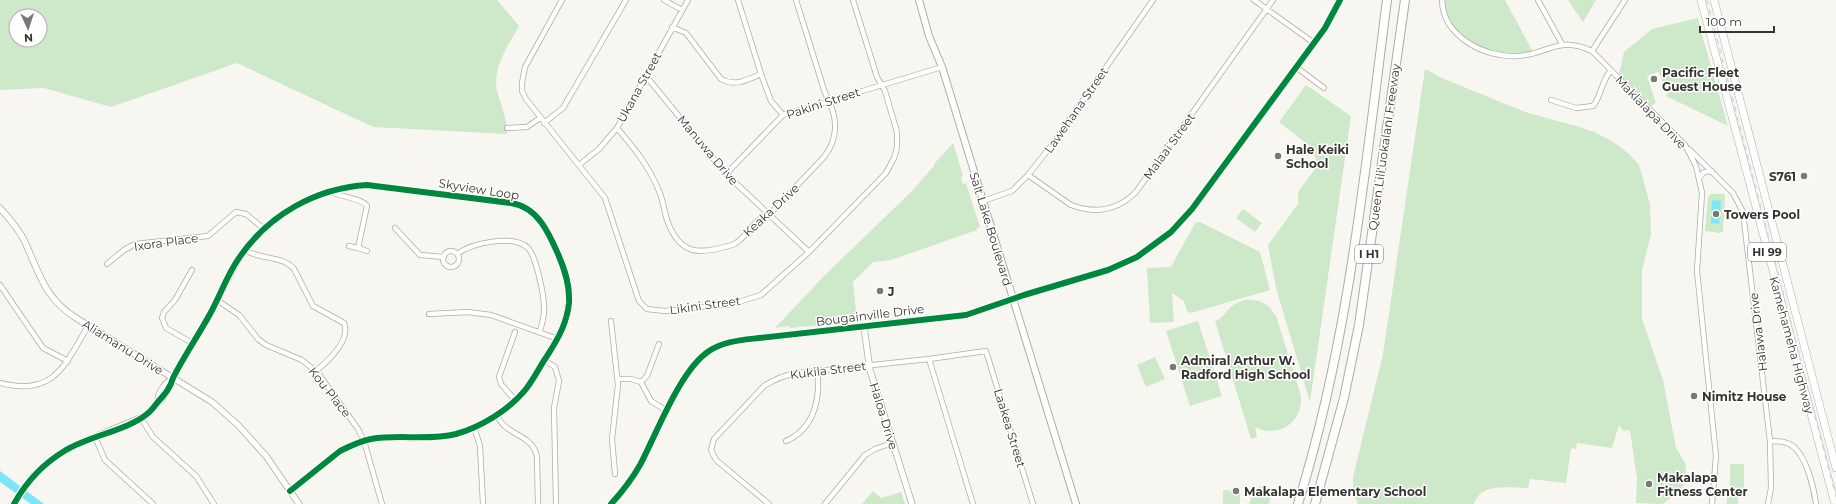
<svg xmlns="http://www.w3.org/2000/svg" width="1836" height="504" viewBox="0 0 1836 504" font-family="Montserrat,sans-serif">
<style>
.green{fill:#cee8ca;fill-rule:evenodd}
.water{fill:#7de5f8}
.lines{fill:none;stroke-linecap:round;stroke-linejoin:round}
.minor-casing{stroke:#aeaca8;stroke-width:6}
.tertiary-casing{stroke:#aeaca8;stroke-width:7}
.secondary-casing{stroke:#aeaca8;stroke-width:8}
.primary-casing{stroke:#aeaca8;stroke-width:8}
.motorway-casing{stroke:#aeaca8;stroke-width:10}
.minor{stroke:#fefefd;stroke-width:4.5}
.tertiary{stroke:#fefefd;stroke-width:5.5}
.secondary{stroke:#fefefd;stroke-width:6}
.primary{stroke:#fefefd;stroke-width:7}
.motorway{stroke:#fefefd;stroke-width:8}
.rail{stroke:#d6d6d4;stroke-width:1.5;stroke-dasharray:5 5;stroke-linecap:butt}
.cycleway-casing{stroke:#fff;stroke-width:8}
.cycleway{stroke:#00873e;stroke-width:6}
.poi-dot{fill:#7a7873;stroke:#fff;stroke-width:1.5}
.labels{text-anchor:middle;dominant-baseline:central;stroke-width:3;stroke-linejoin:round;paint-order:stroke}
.shield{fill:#fff;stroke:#72716e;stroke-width:1}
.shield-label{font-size:11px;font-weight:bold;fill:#363430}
.poi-label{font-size:12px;font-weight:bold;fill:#363430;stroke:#fff;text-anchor:start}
.street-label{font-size:12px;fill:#363430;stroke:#fff}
</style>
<rect width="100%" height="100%" fill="#f8f6f0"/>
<path class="green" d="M0 0H497L519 26C508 46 492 68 497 91 501 105 507 119 507 134L373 127 237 63 111 107 44 88 0 90ZM16 16H40V40H16Z
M1442 0H1505L1534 54 1517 56 1481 49 1452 29Z
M1568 0H1596L1583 22Z
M1698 18 1700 28 1728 126 1666 96 1668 91 1658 72 1647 76 1656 103 1648 108 1618 78 1624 52 1652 29Z
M1425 69 1444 79 1528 113 1580 127 1594 132 1612 141 1629 154 1639 165 1650 204 1651 234 1642 270V319L1663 380 1676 448 1685 463 1687 479 1681 490 1663 504 1636 503 1637 479 1630 430 1623 431 1619 425 1612 448 1577 443 1576 449 1571 448 1566 483 1530 479 1528 488C1511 488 1480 482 1474 504H1358L1353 493V477L1383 354Z
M1306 85 1351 116 1310 402 1276 288 1268 245 1298 204V192L1318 165 1312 148 1279 122Z
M953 143 963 176 961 177 963 184 966 183 980 227 977 228V230L891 260 873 262 853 282 857 321 790 328 789 326 775 328 824 276 913 190 934 166V164Z
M1711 194H1724L1725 197 1723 231 1720 233 1705 231 1708 197Z
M1243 209 1262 223 1255 232 1236 218Z
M1200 222 1260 252 1270 290 1191 313 1187 311 1184 301 1172 293 1174 322 1150 323 1147 268 1171 267 1195 223Z
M1244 300C1258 298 1269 304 1276 316L1301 396C1303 422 1279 439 1255 427L1257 437 1251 439 1215 321C1226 317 1227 305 1244 300Z
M1198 321 1222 396 1190 406 1166 331Z
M1155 357 1165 379 1146 387 1137 365Z
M1730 464H1744V491L1738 492V504H1727V492H1732L1730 491Z
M1262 486 1271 489 1272 493 1269 504H1249C1252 497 1253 488 1262 486Z
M1223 490 1240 491V504H1223Z
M873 491 881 498 901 492 905 504H862Z"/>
<path class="water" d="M1712 200 1721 201 1719 224 1711 223Z
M0 471 44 504H31L0 482Z"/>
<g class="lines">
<defs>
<path id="minor" d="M562 0 525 67 522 83V91L526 99 605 198 639 301 647 309 665 311 732 304 761 295 809 252 886 173 894 158 897 148V132L885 91 877 77 853 0
M664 0 682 10
M738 0 761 74 771 101 783 115
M1254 0 1314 43
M1442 0C1443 37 1485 58 1518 56 1549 54 1559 35 1592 51L1685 145 1696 166 1702 193 1697 271 1716 456 1712 504
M1538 0 1562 44
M672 27 686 33 721 79C735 87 747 80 761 74
M1592 51 1625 0
M1296 67 1324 88
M646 76 726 174 809 252
M1551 100 1576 108 1593 106C1601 97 1601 82 1611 70
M544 123 563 108 626 0
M507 128 527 127 540 118
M617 128C634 148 649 166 659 191 663 200 664 210 667 220 680 256 699 255 732 245 745 241 752 219 769 215L824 157C840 137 837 114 825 93L796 0
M1689 149 1733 193 1743 212 1770 441 1771 488 1768 504
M579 165 599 149 617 128 688 0
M726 174 783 115 942 67
M1028 175 1071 205C1095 214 1117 211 1136 192L1273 0
M1700 177 1704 172 1712 171
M331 192C340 197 362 198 367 206L358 248 349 246
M983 201 1012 191 1028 175 1051 146 1153 0
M395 228 420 255 444 257
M358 248 367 251
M245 250C260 260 282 255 294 269L313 306 344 323C351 340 328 361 316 371
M443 259a8 8 0 1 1 16 0a8 8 0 1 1-16 0Z
M457 254C472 243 513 234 528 248 536 256 544 295 544 307 545 315 542 323 540 331
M107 264 124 250 135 244 208 236 236 212 246 214 264 229
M192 270 175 300 164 312 162 318 166 328 192 343
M0 285 43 348 68 361
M217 300 239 315 258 339 266 345 302 360 318 373 358 429 364 441 382 504
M429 314 468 312 491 315 558 339
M611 321 618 385 612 439 615 474
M515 332 499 377 501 384 515 400
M929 359 973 504
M544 360 555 367 559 381 554 408 556 504
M173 378 210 314 240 257 259 233 276 219 297 205 317 196 351 186 367 185 515 203C541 211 551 238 561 261 575 294 568 323 549 352 542 364 535 377 526 388 504 418 462 437 426 438 390 439 374 434 340 451L290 491
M618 379H631L641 382 651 401 667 411
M641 382 647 376 659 344
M0 383C54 397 65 365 88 326
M497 415C499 419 501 424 506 427 518 437 534 439 537 457L538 504
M141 418 153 437 196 476 214 504
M474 427 480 446 483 504
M95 437 105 460 153 504
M786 441C814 429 821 398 817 371
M1770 441C1777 441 1785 441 1791 445 1806 454 1814 488 1816 504
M769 504 716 460 711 450 714 439 764 386C775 379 784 375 797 373L929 359 986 351 1033 504
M825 504 865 455 875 449 892 443"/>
<path id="tertiary" d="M0 208C9 218 18 228 24 240 39 272 44 298 76 318L212 402 238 425 266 456 299 504
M864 327 870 370 912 504
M158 402C158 392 165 383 173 378
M14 504 33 476 55 457 80 443 145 416 162 399 171 385 173 378
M611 504C622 492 632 479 640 465 657 433 680 370 709 351 724 341 742 340 759 338L966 315 1024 295 1108 270 1137 257 1171 232 1192 209 1325 28 1340 0"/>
<path id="secondary" d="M919 0 929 36 942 67 1076 504"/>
<path id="primary" d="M1701 0 1835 504
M1714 0 1836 468"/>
<path id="motorway" d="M1298 504C1349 340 1365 169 1387 0
M1315 504 1344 398 1359 325 1405 0"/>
</defs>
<use href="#minor" class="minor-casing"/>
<use href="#tertiary" class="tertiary-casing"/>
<use href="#secondary" class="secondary-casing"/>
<use href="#primary" class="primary-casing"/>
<use href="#motorway" class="motorway-casing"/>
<use href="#minor" class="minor"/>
<use href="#tertiary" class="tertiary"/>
<use href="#secondary" class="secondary"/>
<use href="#primary" class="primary"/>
<use href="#motorway" class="motorway"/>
<path class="rail" d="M1707 0 1836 497"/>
<defs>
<path id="cycleway" d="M14 504C26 482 44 463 66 450 89 436 128 430 147 414 151 411 154 407 157 403 164 395 170 389 173 378 184 356 198 336 210 314 220 296 227 275 239 258 268 215 316 188 367 185L511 203C537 207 548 231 558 254 565 270 570 285 569 303 567 323 558 339 547 356 540 366 534 379 526 389 509 410 481 427 456 434 428 441 399 434 371 439 360 441 350 446 340 451L290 491
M611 504C622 492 632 479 640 465 657 433 680 370 709 351 724 341 742 340 759 338L966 315 1024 295 1108 270 1137 257 1171 232 1192 209 1325 28 1340 0"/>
</defs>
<use href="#cycleway" class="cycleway-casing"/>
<use href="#cycleway" class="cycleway"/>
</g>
<g class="poi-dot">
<circle cx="1654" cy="79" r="4"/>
<circle cx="1278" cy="156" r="4"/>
<circle cx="1804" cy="176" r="4"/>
<circle cx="1716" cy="214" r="4"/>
<circle cx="880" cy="291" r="4"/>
<circle cx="1173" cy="367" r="4"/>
<circle cx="1694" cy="396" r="4"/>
<circle cx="1649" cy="484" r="4"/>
<circle cx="1236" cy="491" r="4"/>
</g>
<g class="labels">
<g class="shield">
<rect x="1748" y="243" width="38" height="18" rx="3"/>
<rect x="1355" y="245" width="28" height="18" rx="3"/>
</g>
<g class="shield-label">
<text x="1767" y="252">HI 99</text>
<text x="1369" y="254">I H1</text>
</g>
<g class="poi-label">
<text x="1662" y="72">Pacific Fleet<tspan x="1662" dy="14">Guest House</tspan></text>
<text x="1286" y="149">Hale Keiki<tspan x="1286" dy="14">School</tspan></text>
<text x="1796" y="176" text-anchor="end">S761</text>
<text x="1724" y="214">Towers Pool</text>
<text x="888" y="291">J</text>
<text x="1181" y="360">Admiral Arthur W.<tspan x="1181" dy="14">Radford High School</tspan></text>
<text x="1702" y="396">Nimitz House</text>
<text x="1657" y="477">Makalapa<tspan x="1657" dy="14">Fitness Center</tspan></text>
<text x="1244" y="491">Makalapa Elementary School</text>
</g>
<g class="street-label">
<text transform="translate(639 87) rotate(-61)">Ukana Street</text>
<text transform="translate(823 103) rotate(-18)">Pakini Street</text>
<text transform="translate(1076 110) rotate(-55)">Lawehana Street</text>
<text transform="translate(1651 112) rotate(46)">Maklalapa Drive</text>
<text transform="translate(1169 146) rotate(-54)">Malaai Street</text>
<text transform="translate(1384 147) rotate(-82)">Queen Liliʻuokalani Freeway</text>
<text transform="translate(708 150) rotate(50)">Manuwa Drive</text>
<text transform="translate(479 189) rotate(9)">Skyview Loop</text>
<text transform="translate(771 210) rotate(-43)">Keaka Drive</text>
<text transform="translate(991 229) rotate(73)">Salt Lake Boulevard</text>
<text transform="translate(166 242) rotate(-8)">Ixora Place</text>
<text transform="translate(705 305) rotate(-8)">Likini Street</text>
<text transform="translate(870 315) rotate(-7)">Bougainville Drive</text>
<text transform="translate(1758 332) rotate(-97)">Halawa Drive</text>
<text transform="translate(1792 345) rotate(75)">Kamehameha Highway</text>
<text transform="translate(123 347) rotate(32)">Aliamanu Drive</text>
<text transform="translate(828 370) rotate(-7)">Kukila Street</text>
<text transform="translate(330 392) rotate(52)">Kou Place</text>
<text transform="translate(884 416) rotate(73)">Haloa Drive</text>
<text transform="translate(1010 428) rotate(73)">Laakea Street</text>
</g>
</g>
<g transform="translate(28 28) rotate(177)"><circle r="19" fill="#ffffff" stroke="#afaeac"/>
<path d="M0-3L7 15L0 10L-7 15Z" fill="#7a7873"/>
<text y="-6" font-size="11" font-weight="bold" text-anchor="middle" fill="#363430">N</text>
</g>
<path d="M1700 26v6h74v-6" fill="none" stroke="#363430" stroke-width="2"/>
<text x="1706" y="26" font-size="12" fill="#363430" stroke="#ffffff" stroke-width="3" paint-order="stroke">100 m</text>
</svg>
